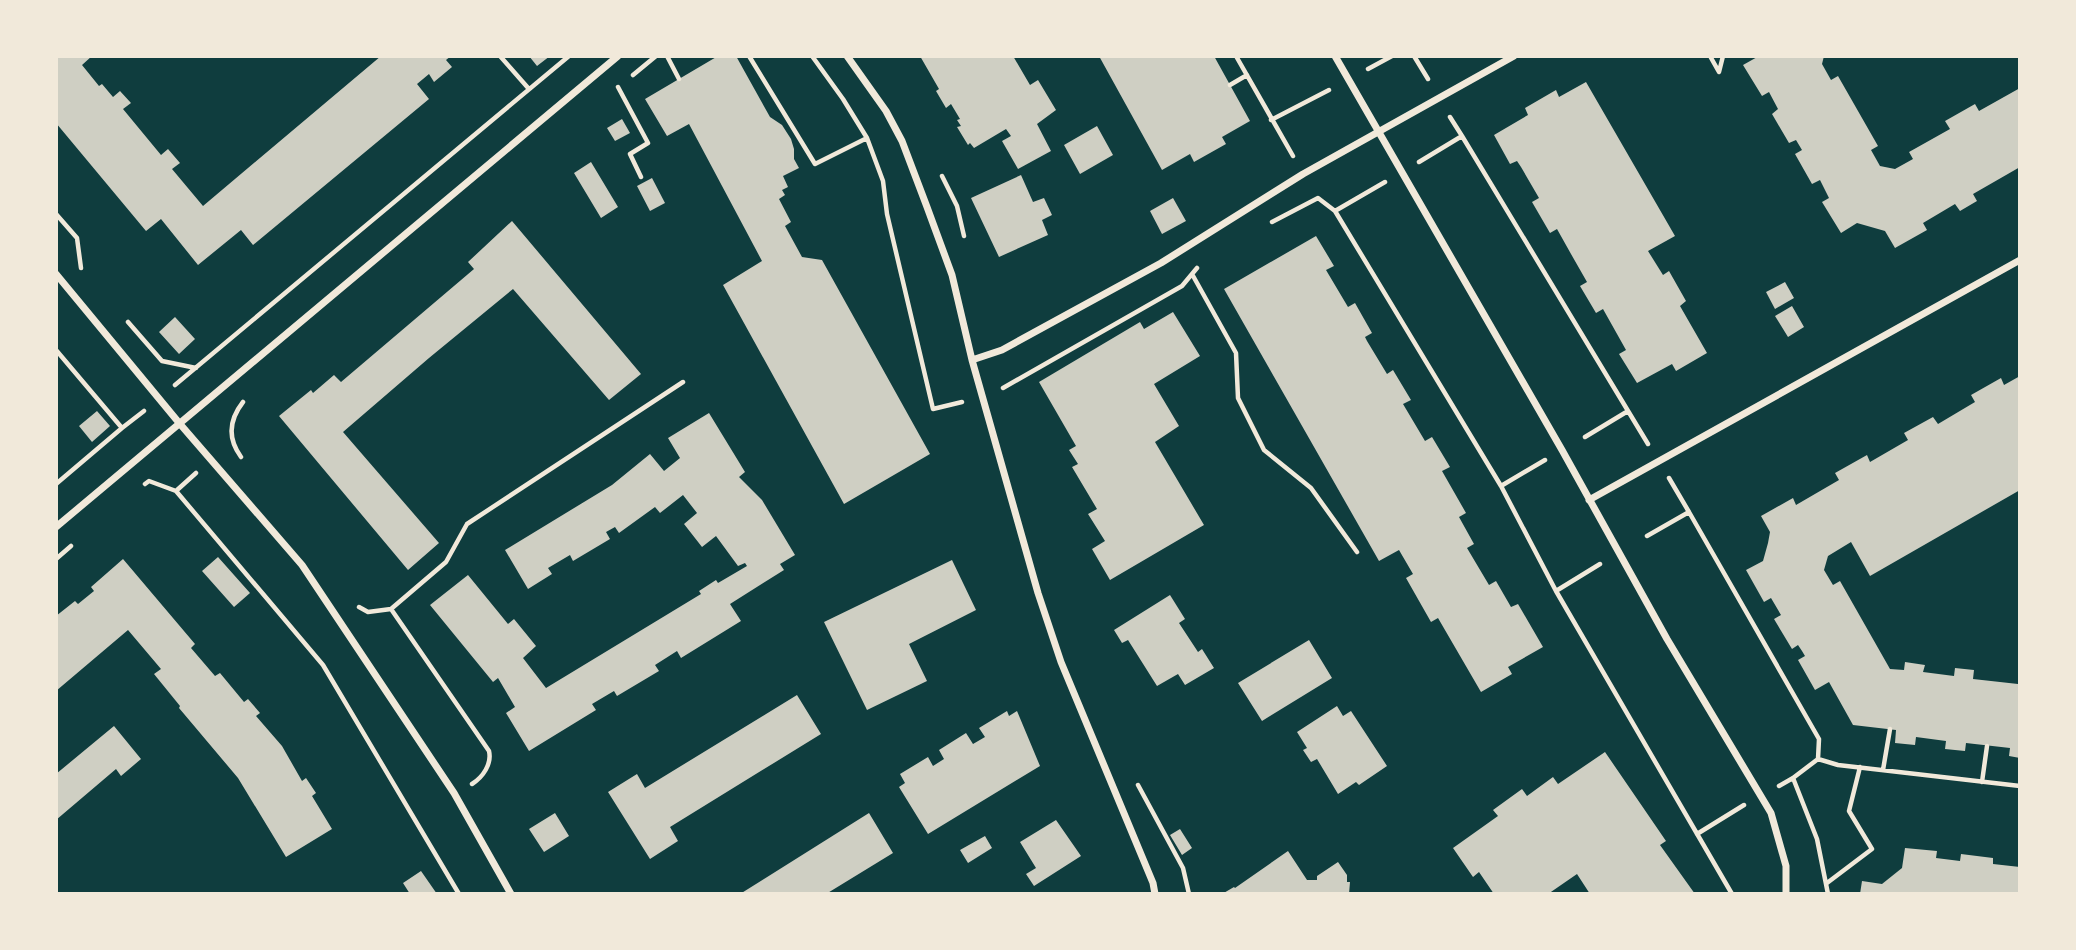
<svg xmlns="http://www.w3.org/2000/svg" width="2076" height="950" viewBox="0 0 2076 950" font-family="'Space Grotesk',sans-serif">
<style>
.building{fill:#cfcfc3}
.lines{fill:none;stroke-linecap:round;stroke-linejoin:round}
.path{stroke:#f1e9da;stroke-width:4.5}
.minor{stroke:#f1e9da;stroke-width:7}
</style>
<rect width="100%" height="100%" fill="#0f3d3e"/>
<path class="building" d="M56 56H92L82 65 99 86 102 84 113 97 120 91 131 103 123 109 161 155 168 149 180 163 172 169 203 206 381 56H451L446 60 452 67 434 82 429 74 417 84 429 99 253 245 241 230 198 265 161 219 146 231 56 123Z
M529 56H550L537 66Z
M718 56H736L770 117 782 125 791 139 794 149V159L799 168 783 176 788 187 782 190 785 195 779 199 791 222 785 226 802 257 822 260 930 454 844 504 723 285 762 261 689 124 667 136 645 99Z
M920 56H1013L1030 85 1038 80 1056 110 1037 124 1051 151 1018 169 1002 141 1011 136 1006 129 974 148 970 143 968 145 957 127 961 126 957 120 960 119 951 104 946 108 936 91 939 89Z
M1099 56H1214L1250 121 1222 137 1226 144 1194 162 1190 154 1162 170Z
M1759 56H1824L1822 64 1831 80 1838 76 1878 146 1871 150 1880 166 1895 169 1913 159 1909 152 1950 129 1945 121 1975 104 1979 111 2020 88V167L1973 194 1977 201 1960 211 1955 204 1923 223 1927 230 1895 248 1885 231 1857 223 1841 233 1822 202 1829 198 1820 180 1812 184 1795 154 1802 150 1796 140 1789 143 1772 114 1778 109 1769 92 1762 96 1743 65Z
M1586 82 1675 236 1648 251 1663 275 1669 271 1686 301 1680 306 1707 353 1676 371 1672 364 1637 383 1619 354 1626 350 1603 309 1596 313 1580 286 1587 282 1571 254 1557 229 1550 233 1532 202 1539 198 1521 167 1517 161 1510 164 1494 135 1528 115 1525 108 1556 90 1559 97Z
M622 119 630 133 615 141 607 128Z
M1097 126 1113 155 1080 174 1064 145Z
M591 162 618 207 601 218 574 173Z
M1021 175 1033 202 1044 198 1052 215 1042 220 1048 235 999 257 971 198Z
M652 178 665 203 650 211 637 186Z
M1173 198 1186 221 1162 234 1150 211Z
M512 221 641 374 609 400 513 289 429 358 343 432 439 543 408 570 279 416 311 390 313 393 334 375 341 382 474 269 468 262Z
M1316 236 1334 266 1326 270 1348 307 1355 303 1372 333 1365 337 1367 341 1387 374 1393 370 1411 400 1403 404 1425 441 1432 437 1450 467 1442 471 1466 513 1459 517 1474 544 1467 548 1489 585 1496 581 1511 607 1518 604 1543 647 1508 667 1512 674 1481 692 1438 618 1431 622 1406 578 1413 574 1399 550 1379 561 1224 289Z
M1785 282 1794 298 1775 309 1766 292Z
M1792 306 1804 327 1788 337 1775 316Z
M1173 312 1200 356 1154 384 1179 426 1155 442 1204 525 1110 580 1092 549 1105 541 1088 514 1097 509 1072 467 1078 464 1069 450 1076 446 1039 382 1140 322 1144 329Z
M175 317 195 339 179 354 159 332Z
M2020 376V490L1870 576 1851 542 1828 556 1824 570 1833 585 1840 581 1890 669 1904 670 1905 662 1925 665 1923 672 1954 676 1955 668 1974 670 1973 679 2018 684 2020 678V758L2009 756 2010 748 1966 743 1965 751 1945 749 1946 741 1916 737 1915 745 1895 743 1896 730 1853 725 1829 682 1815 690 1798 660 1805 656 1802 651 1798 645 1792 649 1774 619 1781 615 1771 598 1764 602 1746 570 1763 561 1768 543 1770 532 1761 516 1793 498 1796 505 1839 480 1835 473 1867 455 1870 462 1908 440 1904 433 1933 417 1938 424 1975 402 1971 395 2001 378 2004 385Z
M97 411 110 426 92 442 79 426Z
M709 413 745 472 739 477 762 500 795 555 780 564 784 570 730 604 741 621 681 658 677 651 655 665 659 671 617 696 614 691 592 704 596 710 529 751 506 713 515 707 498 678 493 682 430 605 468 575 508 624 514 619 536 646 523 658 546 688 701 594 699 591 716 580 718 583 747 566 745 563 738 566 716 536 702 547 684 524 697 513 683 495 660 513 655 507 619 533 615 527 606 532 610 539 573 561 570 555 548 568 552 574 528 589 505 550 612 485 650 454 664 471 680 458 668 438Z
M218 557 250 593 234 607 202 571Z
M123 559 195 644 191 648 215 676 220 673 244 702 248 699 260 713 256 716 282 746 302 781 306 778 316 793 312 796 332 829 286 857 238 778 179 708 180 706 154 674 161 669 128 630 56 691V616L75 601 78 604 94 591 91 587Z
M952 560 976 610 909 644 927 681 867 710 824 622Z
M1170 595 1185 619 1179 623 1198 652 1202 649 1214 668 1185 685 1178 674 1157 686 1128 640 1122 643 1114 630Z
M1309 640 1332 678 1262 721 1238 683Z
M797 695 821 734 670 827 678 841 650 859 608 792 637 774 645 788Z
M1337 706 1343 716 1351 711 1387 766 1359 785 1356 782 1338 794 1317 759 1311 762 1303 750 1307 748 1297 732Z
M1007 711 1009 716 1017 711 1040 766 928 834 899 787 905 783 900 774 928 757 933 766 944 759 939 750 966 733 973 744 985 737 979 728Z
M114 726 141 759 121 776 116 769 56 820V774Z
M1605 752 1666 841 1660 845 1695 894H1590L1577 874 1548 894H1494L1479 872 1473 877 1453 848 1498 816 1493 810 1522 789 1527 796 1553 777 1558 784Z
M555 813 569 836 544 852 529 829Z
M869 813 893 853 826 894H740Z
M1056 820 1081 856 1034 886 1026 874 1036 868 1020 842Z
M1180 829 1192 848 1182 855 1170 835Z
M985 836 992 848 968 863 960 850Z
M1905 848 1937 851 1936 858 1960 861 1961 854 1993 858V864L2020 867V894H1860L1862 881 1882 884 1902 868Z
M1288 851 1307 880H1317V876L1338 862 1347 875V882H1350L1349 894H1222L1234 887 1235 888Z
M421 871 437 894H410L403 883Z"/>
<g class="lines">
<path class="path" d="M500 56 529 89
M667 56 679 79
M749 56 815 164 867 138
M812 56 843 99 867 138 883 181 887 214 933 409 962 402
M1236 56 1293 156
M1414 56 1428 79
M1710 56 1719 72 1723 56
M1368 69 1392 56
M633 75 656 56
M1230 85 1247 75
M618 87 648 143 630 154 641 177
M1271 120 1329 90
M1462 136 1648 444
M1419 162 1462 136 1450 117
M942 176 957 206 964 236
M1335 211 1501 486 1556 591 1732 894
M56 214 77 238 81 268
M1272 222 1318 198 1335 211 1385 182
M1192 274 1236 353 1238 398 1264 450 1311 488 1357 552
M128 322 162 361 196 368
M56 350 122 428 56 484
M175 385 569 56
M1003 388 1182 286 1197 268
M122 428 144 411
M1585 437 1628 411
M241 457C227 438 229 420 243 402
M145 484 149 481 176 491 196 473
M1501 486 1545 460
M176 491 323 665 459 894
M1689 512 1819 739 1818 759 1793 778 1779 786
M1647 536 1689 512 1669 478
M56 559 71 546
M1556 591 1600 564
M359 607 368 612 391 609 489 751C492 764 483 777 472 784
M391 609 446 562 467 524 683 382
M1818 759 1838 765 2020 786
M1883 770 1890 729
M1793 778 1817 839 1828 894
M1982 782 1987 746
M1138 785 1183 868 1189 894
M1697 834 1744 805
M1827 883 1872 849 1849 811 1860 767"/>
<path class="minor" d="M847 56 886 111 902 141 927 207 952 275 972 360 1038 593 1061 662 1153 883 1155 894
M1335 56 1562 450 1667 639 1771 813 1786 866V894
M56 274 180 424 302 565 454 793 511 894
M972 360 1002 350 1161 263 1303 174 1514 56
M1589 500 2020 260
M56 527 618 56"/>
</g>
<rect width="2076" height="950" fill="none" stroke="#f1e9da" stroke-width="116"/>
</svg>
